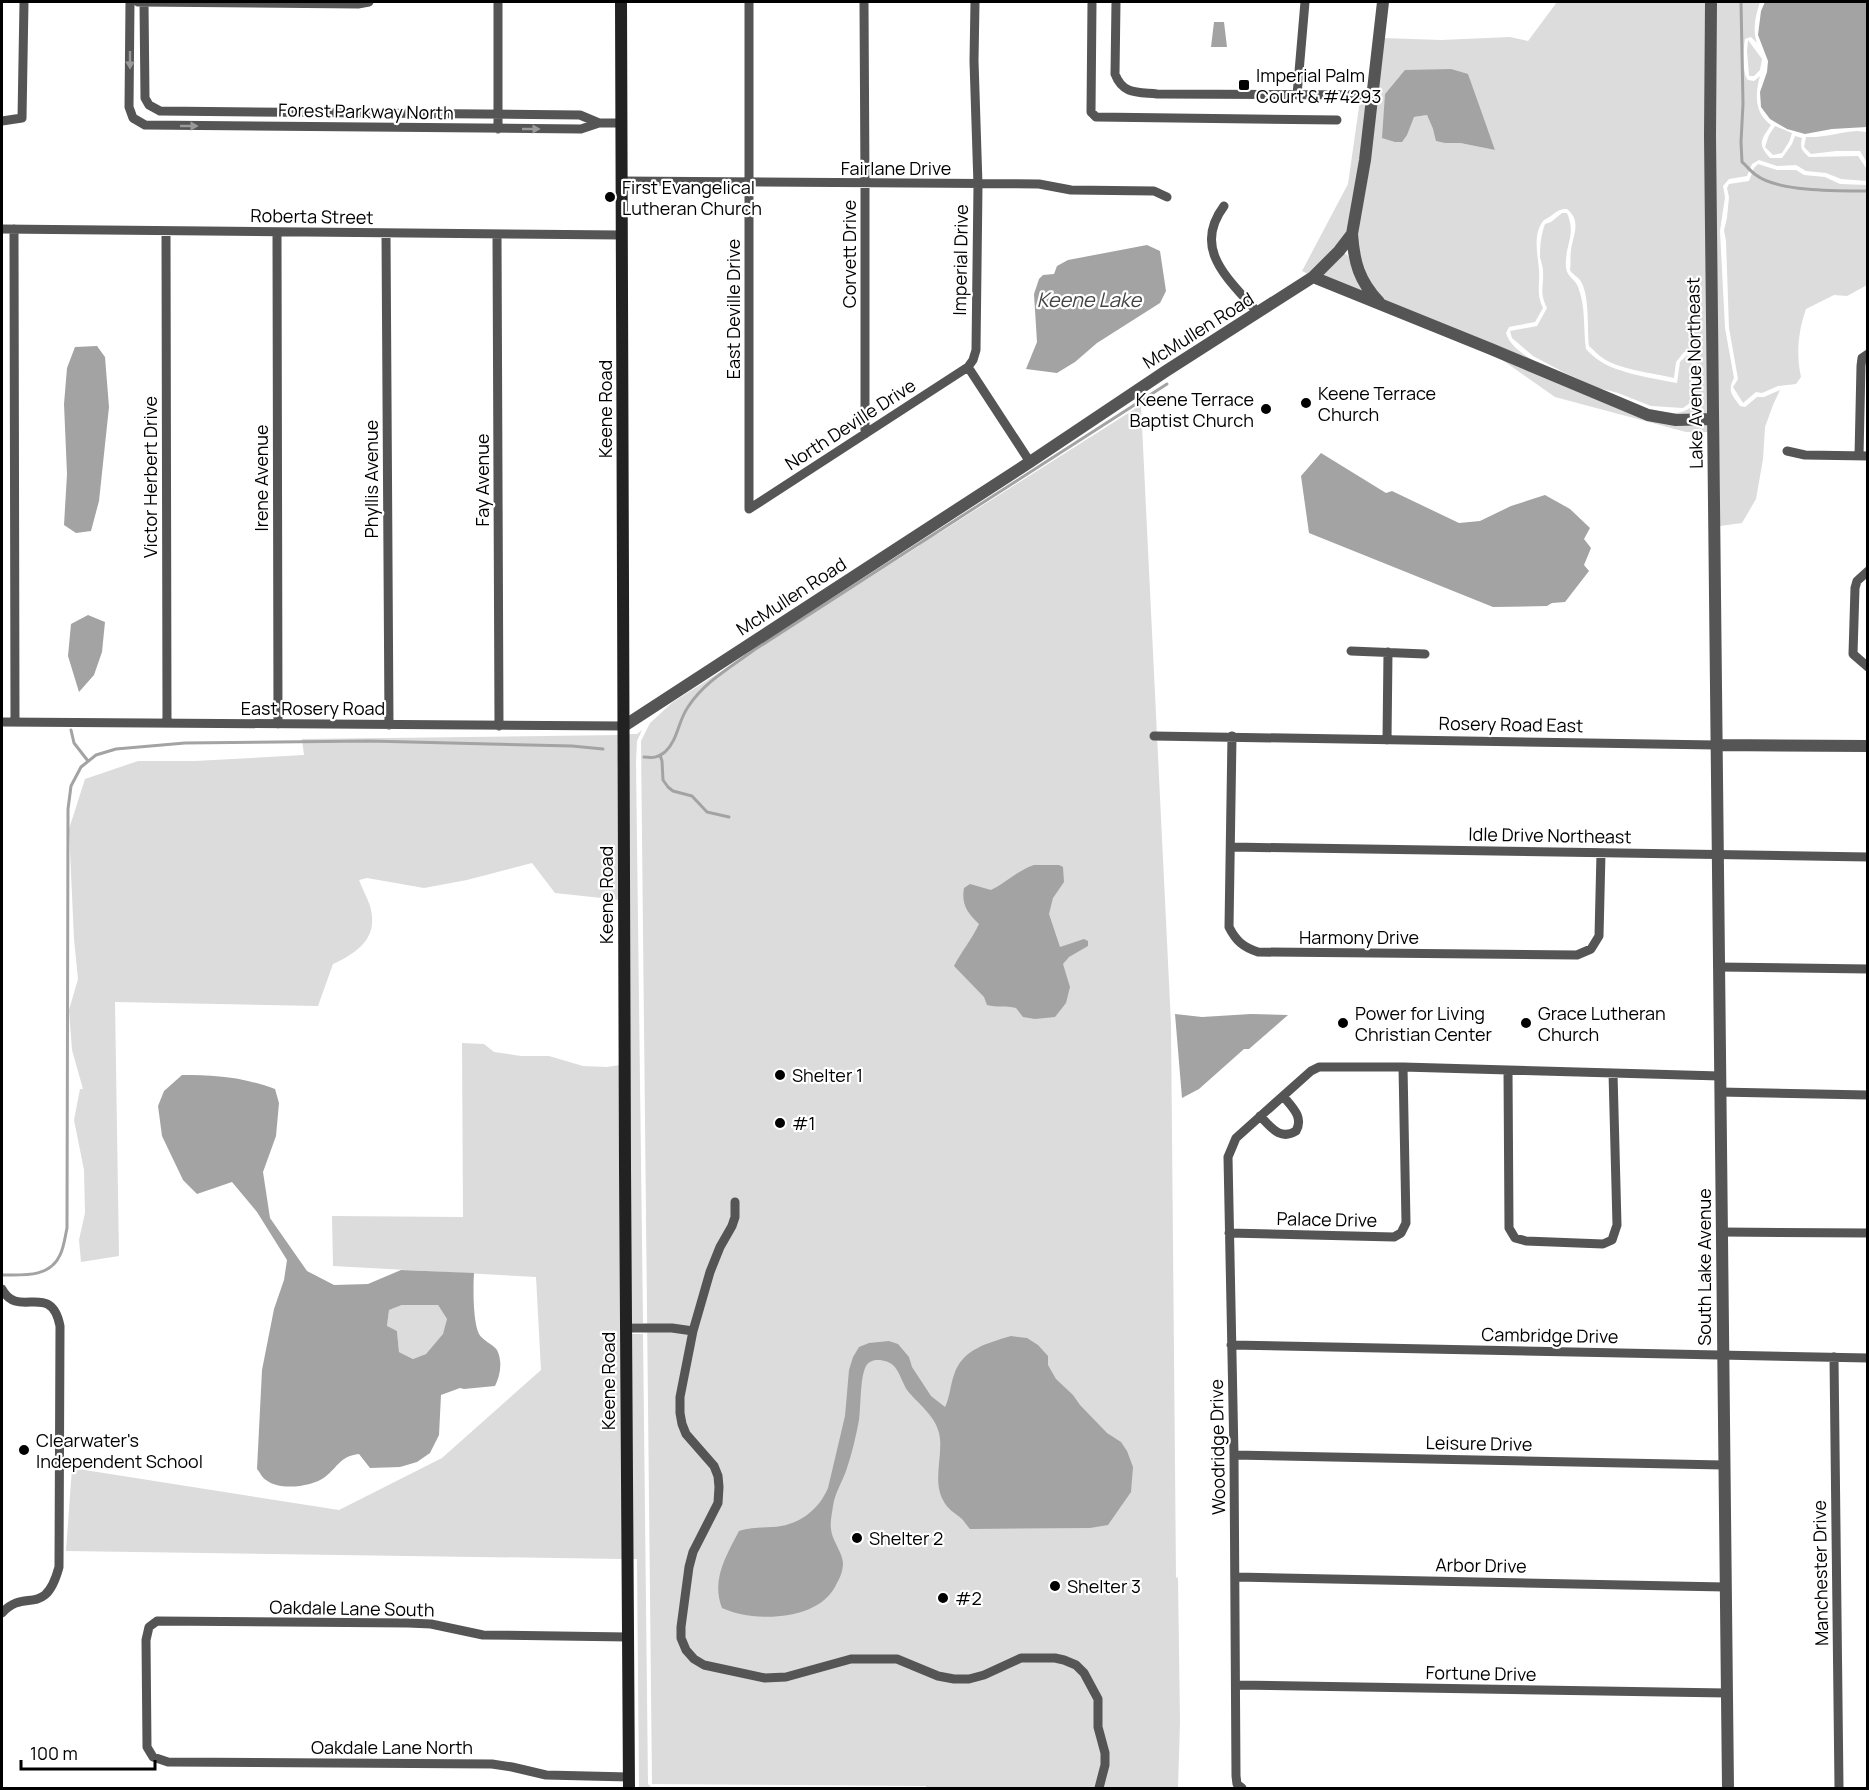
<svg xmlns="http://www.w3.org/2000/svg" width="1869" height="1790" viewBox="0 0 1869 1790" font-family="Manrope,sans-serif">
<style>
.green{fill:#dcdcdc;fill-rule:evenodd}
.water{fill:#a3a3a3;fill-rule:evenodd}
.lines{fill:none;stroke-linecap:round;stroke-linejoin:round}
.stream{stroke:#a3a3a3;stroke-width:3}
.minor{stroke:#555;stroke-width:9}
.tertiary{stroke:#555;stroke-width:12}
.secondary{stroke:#222;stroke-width:12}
.oneway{fill:#999}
.poi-dot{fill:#000;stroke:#fff;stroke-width:2}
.labels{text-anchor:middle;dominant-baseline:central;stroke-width:4.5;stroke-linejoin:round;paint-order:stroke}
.poi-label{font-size:18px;fill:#000;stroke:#fff;text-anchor:start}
.street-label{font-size:18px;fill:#000;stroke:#fff}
.water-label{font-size:20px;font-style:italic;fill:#444;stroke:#fff}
</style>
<rect width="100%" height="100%" fill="#fff"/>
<path class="green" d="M1557 2H1706L1708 414 1676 415 1651 410C1666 412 1684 418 1694 403L1697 367 1690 352H1684L1676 362 1674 378C1653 373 1622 370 1604 359 1599 356 1594 350 1589 346 1587 329 1590 294 1580 280 1577 276 1573 275 1570 270 1571 263 1570 256 1571 250 1573 235 1582 221 1567 209 1557 208 1553 216 1544 220 1532 234 1538 254 1539 271 1540 286 1536 293 1543 308L1535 322 1509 327 1506 333C1510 347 1527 357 1539 364L1384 300C1363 278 1361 264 1357 234L1383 38 1441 40 1510 37 1528 41ZM1394 84 1488 131 1495 150 1460 143H1445L1433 129 1427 115 1414 117 1385 94Z
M1715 2H1760C1756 14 1752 30 1757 43L1751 37 1745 39C1743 49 1742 73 1748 80L1754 81 1760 76C1755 94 1754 113 1771 125 1761 140 1757 144 1770 158H1782L1792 144 1795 136 1802 138C1800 148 1801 150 1809 157L1858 156 1868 171 1867 181 1841 179 1826 173 1806 171 1796 165 1777 166 1759 160 1752 164 1747 176 1729 179 1723 186 1725 197 1720 231 1725 328 1734 378C1727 391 1732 395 1740 406L1745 407 1757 397H1764L1780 390 1773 405 1765 427 1763 459 1756 499 1742 523 1720 526 1715 136Z
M1748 40 1762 59 1760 70 1754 76H1749L1747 51Z
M1360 100H1367L1361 159 1348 232 1335 247 1308 274 1302 271 1348 184Z
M1775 126 1792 133 1789 142 1782 153 1773 155 1765 147 1769 135Z
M1857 131 1867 132V163L1860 151H1836L1811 154 1804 147 1806 137C1823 138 1840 132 1857 131Z
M1758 164 1777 170H1796L1804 175 1825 177 1840 184 1867 185V285L1847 296 1834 295 1806 309C1798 332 1796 354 1801 377L1796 384 1778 386 1762 393 1756 392 1743 403 1733 387 1738 379 1729 328 1726 241 1724 230 1727 218 1729 197 1727 188 1729 184 1749 181 1754 168Z
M1562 213H1567C1577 236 1564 245 1566 268 1567 277 1576 280 1578 287 1586 307 1583 328 1586 349 1590 353 1595 358 1600 361 1617 373 1656 379 1677 383L1680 362 1687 355 1693 366C1690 377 1691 391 1690 403L1683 408 1651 406 1618 393 1599 388 1565 373 1533 356 1512 338 1510 331 1537 326 1547 308C1539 292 1544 287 1543 271 1543 266 1541 262 1540 257 1540 245 1541 235 1545 224L1551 222Z
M1343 254H1346L1350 258 1363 293 1323 275Z
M1498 357 1647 420 1675 425H1709V432H1686L1555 397Z
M1141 405 1171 1024 1176 1577 1178 1578 1180 1722 1178 1788H926V1786L652 1784 641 741 650 723 673 702 919 546 923 540 939 533Z
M642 730 637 741 636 762 643 1323H630L629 734H637Z
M619 735 620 900 555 893 532 863 467 880 424 888 367 878 359 880C362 888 367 897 370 906 379 937 359 952 333 964L318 1006 115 1002 119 1256 81 1262 79 1240 85 1213 84 1170 74 1120 80 1089H83L72 1050 69 1010 78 979 74 939 69 829 85 779 138 761H195L304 755 302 739Z
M462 1043 484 1044 494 1052 521 1056H549L583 1066 607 1067 620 1065 623 1559 66 1551 72 1468 339 1510 442 1458 541 1370 536 1277 333 1266 332 1216 463 1217Z
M402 1305H438L447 1319 444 1334 426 1354 413 1359 399 1352 397 1331 387 1327 389 1310Z
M630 1334H643L648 1784 652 1788H691H639L637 1559H632Z"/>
<path class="water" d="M1765 2H1867V127L1832 129 1805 134 1787 129 1770 119 1761 107 1760 92 1767 72 1768 61 1758 35 1761 11Z
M1214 22H1224L1227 47H1211Z
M1451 69 1468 74 1495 150 1460 143H1445L1436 141 1433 129 1427 115 1414 117 1407 135 1402 142H1395L1382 138 1385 94 1405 70Z
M1147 245 1160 251 1166 291 1160 303 1097 343 1075 362 1057 373 1026 369 1037 342 1034 294 1039 279 1043 275 1054 274 1057 266 1068 260Z
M97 346 105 357 109 407 99 501 91 531 76 533 64 525 67 474 64 404 67 368 75 347Z
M1321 453 1386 493 1392 491 1459 523 1480 521 1511 506 1545 495 1570 509 1590 528 1584 539 1591 548 1584 565 1589 571 1565 602 1552 603 1547 606 1493 607 1309 533 1301 476Z
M88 615 105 622 102 652 94 675 79 692 68 656 71 624Z
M1034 865H1059L1063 867 1064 882 1053 898 1049 914 1060 947 1084 939 1088 941V946L1069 957 1063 964 1070 987 1066 1003 1055 1017 1035 1019 1023 1017 1016 1008C1006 1005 997 1008 987 1005L984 997 954 966C961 952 972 939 979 924 968 913 961 905 964 888L970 884 991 890C1006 883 1018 870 1034 865Z
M1175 1014 1202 1017 1251 1014 1288 1015 1249 1049H1244L1199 1089 1182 1098Z
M182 1075C215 1075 243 1077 275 1089L279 1103 276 1136 263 1172 270 1218 307 1271 334 1285 368 1284 401 1270 474 1273C473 1288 473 1322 479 1334 483 1341 493 1344 497 1350 503 1362 500 1376 495 1386L464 1389 460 1388 441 1395 439 1435 430 1453 417 1462 400 1467 370 1468 359 1454C340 1456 338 1467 325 1477 312 1487 279 1491 266 1480 262 1478 260 1472 257 1469L262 1370 274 1309 284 1280 287 1260 257 1212 232 1182 197 1194 183 1180 162 1136 158 1106 164 1091ZM402 1305H438L447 1319 443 1334 426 1354 413 1359 399 1352 397 1331 387 1326 389 1310Z
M1011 1336 1027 1338 1038 1345 1048 1356V1365L1056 1379 1073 1395 1080 1405 1107 1433 1121 1442 1127 1451 1133 1467 1131 1492 1108 1525 1090 1528 970 1529C967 1526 965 1522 962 1519 954 1512 948 1510 943 1500 932 1480 944 1453 939 1433 935 1415 917 1403 907 1390 902 1382 900 1373 894 1366 887 1359 871 1357 866 1366 860 1377 861 1406 859 1420 856 1436 852 1453 847 1468 843 1481 835 1492 833 1506 832 1513 830 1522 831 1529 832 1541 842 1551 843 1563 843 1571 840 1578 836 1585 819 1621 754 1623 722 1608 711 1580 726 1556 739 1531 751 1527 761 1528 772 1527 798 1526 818 1511 828 1488L845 1416 849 1370 853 1357 859 1347 869 1343 889 1341 898 1344 909 1357 912 1367 931 1396 945 1407C950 1397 950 1386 954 1375 962 1349 988 1343 1011 1336Z"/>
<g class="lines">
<path class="stream" d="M1741 2 1743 104 1741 142 1742 162C1747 166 1751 172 1756 175 1778 192 1839 191 1868 191
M71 730 74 743 88 761
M660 755 662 761 663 780 668 787 673 791 692 796 707 812 729 817
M644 757C652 758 658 758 665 752 678 740 678 721 688 707 704 682 731 667 754 650L1167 384
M2 1275C22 1275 50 1278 60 1255 64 1247 65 1237 67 1228L68 809 71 786 81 767 96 755 116 749 185 743 370 741 572 746 603 749"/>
<path class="minor" d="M130 2 129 107 133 118 145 125 581 129 599 123
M138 2 358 4 369 2
M144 2 145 98 149 105 160 111 580 115 599 123H622
M864 2 865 184V434
M975 2 974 61 978 185 976 350 973 360 968 367 1030 462
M1092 2 1091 112 1096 117 1337 120
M1116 2 1115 74C1123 95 1138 92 1157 94L1372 95
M1297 95 1305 2
M2 121 22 118 24 2
M498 129V2
M622 181 1039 184 1071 190 1154 191 1167 197
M1224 206C1191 250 1230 280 1258 313
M2 229 622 235
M14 229 15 722
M166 231 167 723
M277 233 278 724
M386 234 389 725
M497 235 499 726
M1787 451 1805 455 1868 456
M1859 456 1861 366 1862 358 1868 354
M749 509V2
M749 509 968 367
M1868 571 1857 581 1855 588 1853 654 1868 667
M1351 651 1425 654
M2 722 624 726
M1154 736 1716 745
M1232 736 1229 927C1236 941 1243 947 1258 952L1577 955 1591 949 1599 936 1601 853
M1387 740 1388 652
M1232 847 1868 857
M1718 967 1868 969
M1508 1070 1509 1228 1515 1238 1526 1241 1603 1244 1612 1240 1617 1225 1613 1073
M1720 1092 1868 1095
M1260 1116C1271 1127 1280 1141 1296 1131 1304 1117 1292 1107 1283 1096
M735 1202V1217L732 1226 720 1247 710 1272 693 1331 680 1397V1413L682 1424 686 1434 714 1466 718 1476 719 1487 718 1503 693 1552 689 1567 681 1627V1638L686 1650 694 1659 704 1665 765 1678 786 1677 851 1659H897L938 1676 954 1679H969L984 1675 1021 1658H1055L1064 1660 1076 1665 1084 1673 1098 1699V1727L1105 1753V1765L1099 1788
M1721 1232 1868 1233
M1229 1233 1394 1237 1401 1233 1406 1223 1403 1067
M2 1289C18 1320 51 1280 60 1326L59 1567C45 1619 25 1587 2 1613
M626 1328H672L693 1331
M1231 1345 1868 1358
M1834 1357 1839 1788
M1234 1455 1723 1465
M1236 1577 1725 1587
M628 1637 483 1635 431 1624 408 1623 157 1621 149 1627 146 1640 147 1747 153 1757 168 1762 492 1764 512 1767 546 1775 629 1777
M1236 1685 1726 1693
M1242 1788 1237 1784 1236 1776 1234 1455 1228 1157 1236 1138 1311 1071 1319 1067H1403L1720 1076"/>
<path class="tertiary" d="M1711 2 1710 136 1728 1788
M1352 234C1354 262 1359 281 1379 302
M1313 277 1491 349 1648 415 1676 420 1713 419
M624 726 1030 462 1166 371 1313 277 1339 251 1352 234 1365 160 1383 2
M1716 745 1868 746"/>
<path class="secondary" d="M621 2 625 1167 629 1788"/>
</g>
<defs><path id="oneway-solid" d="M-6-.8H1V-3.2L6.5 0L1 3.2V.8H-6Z" transform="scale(1.5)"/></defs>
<g class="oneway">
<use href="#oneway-solid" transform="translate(130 60) rotate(90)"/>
<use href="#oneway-solid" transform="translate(189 126)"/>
<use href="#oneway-solid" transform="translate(531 129)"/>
</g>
<g class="poi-dot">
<rect x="1238" y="79" width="12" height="12" rx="3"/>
<circle cx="610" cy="197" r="6"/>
<circle cx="1306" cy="403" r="6"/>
<circle cx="1266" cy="409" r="6"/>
<circle cx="1343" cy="1023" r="6"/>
<circle cx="1526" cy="1023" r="6"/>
<circle cx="780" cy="1075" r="6"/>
<circle cx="780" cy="1123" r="6"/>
<circle cx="24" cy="1450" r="6"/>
<circle cx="857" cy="1538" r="6"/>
<circle cx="1055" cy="1586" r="6"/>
<circle cx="943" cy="1598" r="6"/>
</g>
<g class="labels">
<g class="poi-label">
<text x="1256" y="75">Imperial Palm<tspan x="1256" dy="21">Court &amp; #4293</tspan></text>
<text x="622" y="187">First Evangelical<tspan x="622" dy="21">Lutheran Church</tspan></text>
<text x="1318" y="393">Keene Terrace<tspan x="1318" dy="21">Church</tspan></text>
<text x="1254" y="399" text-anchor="end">Keene Terrace<tspan x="1254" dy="21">Baptist Church</tspan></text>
<text x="1355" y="1013">Power for Living<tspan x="1355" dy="21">Christian Center</tspan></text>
<text x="1538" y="1013">Grace Lutheran<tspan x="1538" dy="21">Church</tspan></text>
<text x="792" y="1075">Shelter 1</text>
<text x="792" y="1123">#1</text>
<text x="36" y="1440">Clearwater's<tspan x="36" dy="21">Independent School</tspan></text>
<text x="869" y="1538">Shelter 2</text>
<text x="1067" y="1586">Shelter 3</text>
<text x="955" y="1598">#2</text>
</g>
<g class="street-label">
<text transform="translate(366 111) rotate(1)">Forest Parkway North</text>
<text x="896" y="168">Fairlane Drive</text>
<text transform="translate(312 216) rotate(1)">Roberta Street</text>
<text transform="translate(849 254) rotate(-90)">Corvett Drive</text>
<text transform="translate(960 260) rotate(-89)">Imperial Drive</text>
<text transform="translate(733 309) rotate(-90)">East Deville Drive</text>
<text transform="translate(1198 330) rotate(-32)">McMullen Road</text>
<text transform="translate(1694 373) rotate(-91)">Lake Avenue Northeast</text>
<text transform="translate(605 409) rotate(-90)">Keene Road</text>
<text transform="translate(850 424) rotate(-33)">North Deville Drive</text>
<text transform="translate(150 477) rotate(-90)">Victor Herbert Drive</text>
<text transform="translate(261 478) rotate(-90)">Irene Avenue</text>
<text transform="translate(371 479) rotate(-90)">Phyllis Avenue</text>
<text transform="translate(482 480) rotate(-90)">Fay Avenue</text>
<text transform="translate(791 596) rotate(-33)">McMullen Road</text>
<text x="313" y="708">East Rosery Road</text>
<text transform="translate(1511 724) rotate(1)">Rosery Road East</text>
<text transform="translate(1550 835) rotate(1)">Idle Drive Northeast</text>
<text transform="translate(606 895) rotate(-90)">Keene Road</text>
<text x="1359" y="937">Harmony Drive</text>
<text transform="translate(1327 1219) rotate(1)">Palace Drive</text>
<text transform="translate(1704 1267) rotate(-90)">South Lake Avenue</text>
<text transform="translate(1550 1335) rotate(1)">Cambridge Drive</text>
<text transform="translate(608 1381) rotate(-90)">Keene Road</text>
<text transform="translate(1479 1443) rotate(1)">Leisure Drive</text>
<text transform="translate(1217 1447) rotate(-91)">Woodridge Drive</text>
<text transform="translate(1481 1565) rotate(1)">Arbor Drive</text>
<text transform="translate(1820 1573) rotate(-91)">Manchester Drive</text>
<text transform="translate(352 1608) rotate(1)">Oakdale Lane South</text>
<text transform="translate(1481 1673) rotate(1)">Fortune Drive</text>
<text x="392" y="1747">Oakdale Lane North</text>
</g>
<g class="water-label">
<text x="1089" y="299">Keene Lake</text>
</g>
</g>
<rect width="1869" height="1790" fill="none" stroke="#000000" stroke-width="6"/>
<path d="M21 1760v9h134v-9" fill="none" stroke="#000000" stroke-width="3"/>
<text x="30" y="1760" font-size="18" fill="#000000" stroke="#ffffff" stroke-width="4.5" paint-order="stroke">100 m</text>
</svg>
